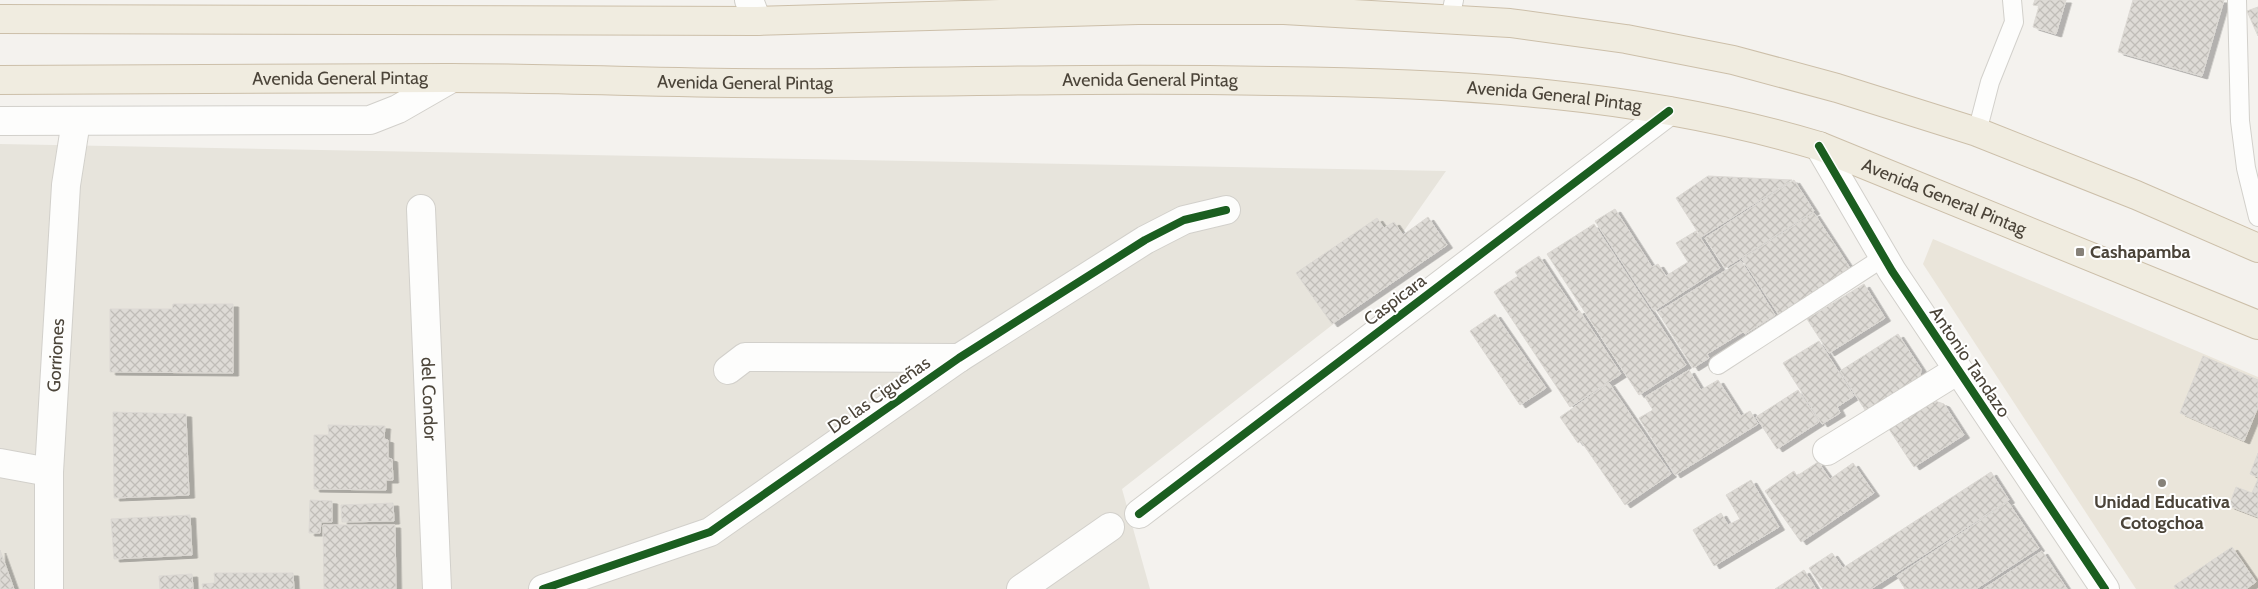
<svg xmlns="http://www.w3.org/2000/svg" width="2258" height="589" viewBox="0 0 2258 589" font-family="Cabin,sans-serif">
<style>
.residential{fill:#e7e4dc}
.education{fill:#eae5da}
.building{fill:url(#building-cross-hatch);stroke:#dcd9d4;filter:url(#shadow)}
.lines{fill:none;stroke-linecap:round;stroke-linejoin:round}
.service-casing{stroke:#d2d0cb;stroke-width:20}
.minor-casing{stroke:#d2d0cb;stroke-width:30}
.trunk-casing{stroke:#ccbfa9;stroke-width:30}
.service{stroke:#fdfdfc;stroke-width:18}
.minor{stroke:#fdfdfc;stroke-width:28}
.trunk{stroke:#f0ece0;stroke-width:28}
.cycleway-casing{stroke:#fff;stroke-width:11}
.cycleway{stroke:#1b5e20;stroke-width:8}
.poi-dot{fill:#868178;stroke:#fff;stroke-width:2}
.labels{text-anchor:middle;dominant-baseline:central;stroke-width:4;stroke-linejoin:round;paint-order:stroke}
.street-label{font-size:18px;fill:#4b4439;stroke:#fff}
.poi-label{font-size:18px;font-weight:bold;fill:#4b4439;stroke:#fff;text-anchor:start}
</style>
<defs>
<pattern id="building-cross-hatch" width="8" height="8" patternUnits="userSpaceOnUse" patternTransform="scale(1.25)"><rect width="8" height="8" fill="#dedbd6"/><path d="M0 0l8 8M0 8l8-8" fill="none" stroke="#c0bdb8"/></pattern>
<filter id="shadow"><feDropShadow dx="5.5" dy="3" stdDeviation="0" flood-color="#0004"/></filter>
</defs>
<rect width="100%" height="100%" fill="#f4f2ee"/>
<path class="residential" d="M0 144 1446 171 1345 315 1122 489 1150 589H0Z"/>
<path class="education" d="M1933 239 2258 377V589H2136L1923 264Z"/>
<path class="building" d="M2035 0H2066L2056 34 2033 27 2039 6 2033 5Z
M2133 0H2224L2202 76 2118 52Z
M2258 7V36L2247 11Z
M1708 176 1792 180 1701 237 1676 198Z
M1794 180 1814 211 1725 268 1705 238Z
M1615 209 1652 267 1658 264 1666 276 1688 262 1676 243 1696 231 1720 268 1654 311 1595 221Z
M1814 213 1852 271 1781 318 1742 259Z
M1428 217 1447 245 1332 324 1296 273 1377 218 1384 228 1394 222 1403 235Z
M1594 224 1686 365 1639 395 1547 254Z
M1539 256 1576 312 1579 310 1621 374 1570 407 1494 292 1518 276 1515 272Z
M1741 261 1775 315 1745 334 1743 332 1707 354 1709 358 1693 368 1658 312Z
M1864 284 1885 318 1829 353 1807 319Z
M173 304H233V373L110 372V309H172Z
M1495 314 1546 388 1520 405 1470 331Z
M1898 334 1921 369 1920 378 1869 416 1840 371Z
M1819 341 1854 396 1837 407 1840 413 1822 424 1783 363Z
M2203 356 2258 380V407L2244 441 2180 413Z
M1689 370 1701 390 1718 380 1741 416 1750 411 1758 424 1675 475 1639 418 1653 410 1645 397Z
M1609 383 1671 474 1625 505 1581 441 1578 443 1560 417Z
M1798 390 1819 422 1777 449 1756 417Z
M1929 399 1944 404 1964 435 1914 467 1885 423Z
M113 412 186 414 189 495 114 498Z
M328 425 385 426 384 439 388 440V458L392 459 393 480H386V490L314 489V435H329Z
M2258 453V477L2250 474Z
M1818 462 1830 479 1853 463 1874 493 1801 542 1765 491 1794 471 1797 476Z
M1991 472 2009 500 1871 589H1823L1809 568 1832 553 1843 568Z
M2258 479V517L2229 506 2236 487 2252 493Z
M1751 480 1779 527 1714 566 1693 530 1721 513 1728 525 1740 519 1726 495Z
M310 500 332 501V522H321L320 533H309Z
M2008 502 2039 548 1976 589H1905L1897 576Z
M393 503 394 521 342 522 341 505Z
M190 515 192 555 114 559 111 519Z
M323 525H395L396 589H324Z
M2232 547 2256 582 2246 589H2176L2174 586Z
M0 550 14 589H0Z
M2042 551 2067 589H1983Z
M1804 570 1816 589H1775Z
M214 573H293L294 589H203L202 584 215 583Z
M192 574 193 589H160L159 576Z"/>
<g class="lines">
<defs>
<path id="service" d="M2237 0 2240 121 2246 168 2258 217
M1450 18 1454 0
M1977 132 1990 82 2014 22 2012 0
M1718 365 1884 257"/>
<g id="minor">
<path d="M749 0 757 21"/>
<path d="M0 121 370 120 398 109 452 78"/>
<path d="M1819 146 1892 271 2105 589"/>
<path id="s1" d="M421 209 437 589"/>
<path d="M728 370 745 357 959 358"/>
<path d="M1827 451 1958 370"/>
<path d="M0 463 49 472"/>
<path d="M1139 514 1669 111"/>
<path id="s2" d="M49 589V472L66 185 76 121"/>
<path d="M543 589 710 532 959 358 1145 240 1184 220 1226 210"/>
<path d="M1021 589 1110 527"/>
</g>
<g id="trunk">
<path d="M0 19 757 21 1138 10H1284L1510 23 1626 39 1733 60 1837 88 1977 132 2136 195 2258 248"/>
<path id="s3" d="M0 80C150 80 300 78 449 78 578 78 706 85 834 83 981 81 1128 78 1275 81 1458 83 1643 93 1819 146L2258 325"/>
</g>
</defs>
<use href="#service" class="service-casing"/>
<use href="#minor" class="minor-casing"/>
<use href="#trunk" class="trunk-casing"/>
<use href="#service" class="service"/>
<use href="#minor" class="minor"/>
<use href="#trunk" class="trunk"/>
<defs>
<path id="cycleway" d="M1819 146 1892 271 2105 589
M1139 514 1669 111
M543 589 710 532 959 358 1145 240 1184 220 1226 210"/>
</defs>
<use href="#cycleway" class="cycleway-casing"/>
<use href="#cycleway" class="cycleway"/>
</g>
<g class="poi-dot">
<rect x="2075" y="247" width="10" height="10" rx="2.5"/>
<circle cx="2162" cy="483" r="5"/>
</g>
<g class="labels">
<g class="street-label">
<text stroke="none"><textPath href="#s3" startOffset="340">Avenida General Pintag</textPath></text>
<text stroke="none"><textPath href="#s3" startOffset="1150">Avenida General Pintag</textPath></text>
<text stroke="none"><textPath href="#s3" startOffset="745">Avenida General Pintag</textPath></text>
<text stroke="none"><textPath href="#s3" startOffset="1555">Avenida General Pintag</textPath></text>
<text stroke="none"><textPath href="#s3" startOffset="1960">Avenida General Pintag</textPath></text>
<text transform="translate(1395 300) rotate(-37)">Caspicara</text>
<text stroke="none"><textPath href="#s2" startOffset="234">Gorriones</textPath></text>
<text transform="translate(1970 362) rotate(56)">Antonio Tandazo</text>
<text transform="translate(879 395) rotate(-35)">De las Cigueñas</text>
<text stroke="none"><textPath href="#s1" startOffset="190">del Condor</textPath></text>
</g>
<g class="poi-label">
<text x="2090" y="252">Cashapamba</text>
<text x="2162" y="502" text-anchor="middle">Unidad Educativa<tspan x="2162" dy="21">Cotogchoa</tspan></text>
</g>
</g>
</svg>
